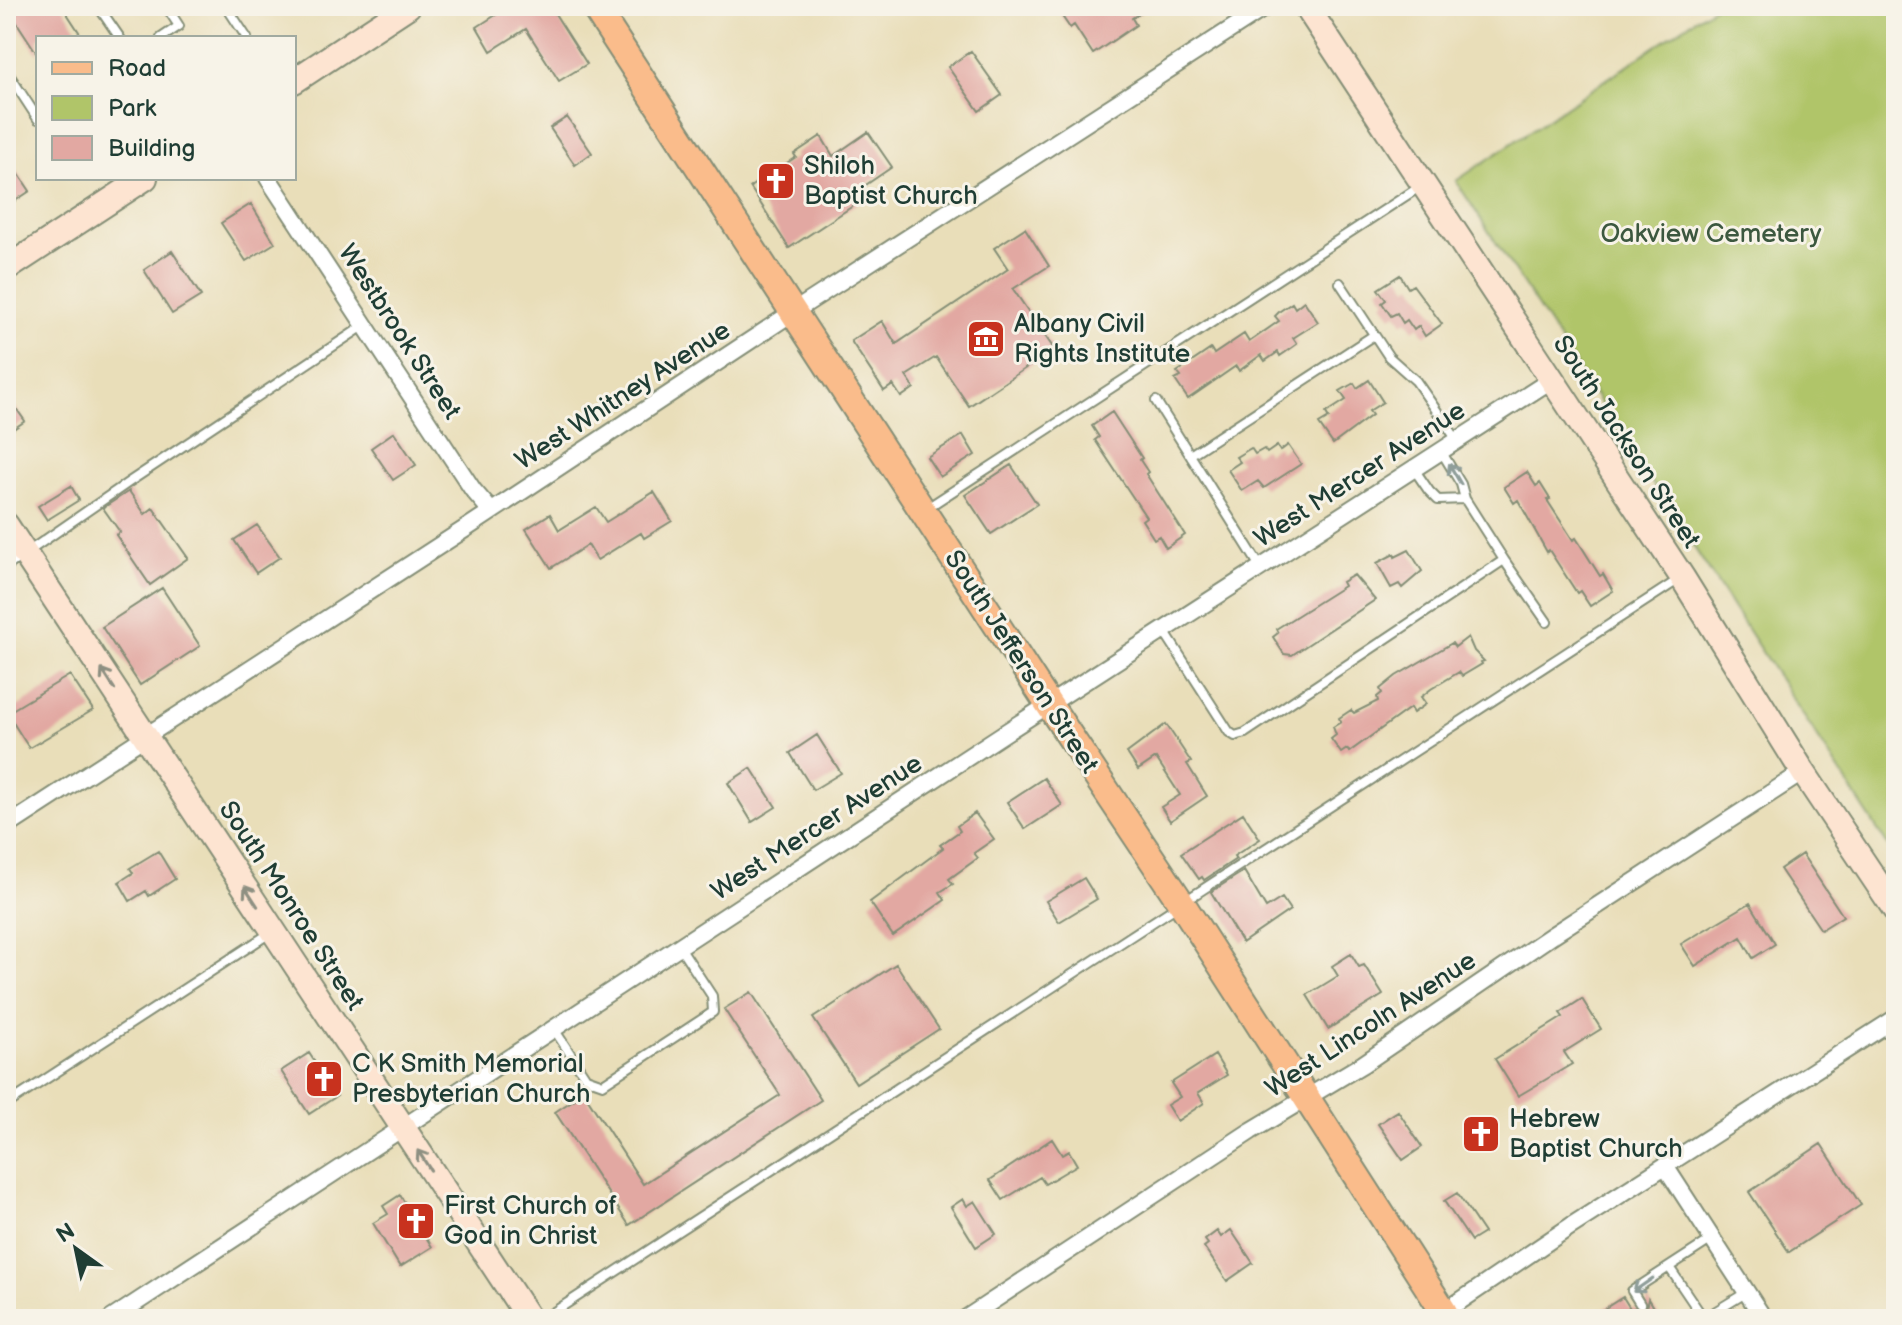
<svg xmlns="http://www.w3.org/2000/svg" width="1902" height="1325" viewBox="0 0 1902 1325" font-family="'Balsamiq Sans',sans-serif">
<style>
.green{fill:#b0c569;stroke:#68814e;stroke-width:2}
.building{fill:#e2a8a2}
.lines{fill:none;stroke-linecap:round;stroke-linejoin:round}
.lane-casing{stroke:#848e76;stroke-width:12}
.street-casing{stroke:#848e76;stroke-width:20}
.secondary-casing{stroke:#848e76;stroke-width:28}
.primary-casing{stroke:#848e76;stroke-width:30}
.lane{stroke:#fff;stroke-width:8}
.street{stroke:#fff;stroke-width:16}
.secondary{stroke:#fde4d1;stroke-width:24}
.primary{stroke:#fabc8b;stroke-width:26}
.oneway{stroke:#8f9e9a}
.oneway2{stroke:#8e9082}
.labels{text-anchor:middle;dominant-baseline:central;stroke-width:6;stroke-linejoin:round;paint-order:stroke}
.poi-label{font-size:26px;fill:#1f3d34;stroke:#f7f3e8;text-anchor:start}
.park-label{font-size:26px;fill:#3c583f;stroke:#f7f3e8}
.street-label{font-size:26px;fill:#1f3d34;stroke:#f7f3e8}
</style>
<rect width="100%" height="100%" fill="#f7f3e8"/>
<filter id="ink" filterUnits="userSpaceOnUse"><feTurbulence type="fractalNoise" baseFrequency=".0125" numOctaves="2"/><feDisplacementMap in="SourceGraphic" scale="16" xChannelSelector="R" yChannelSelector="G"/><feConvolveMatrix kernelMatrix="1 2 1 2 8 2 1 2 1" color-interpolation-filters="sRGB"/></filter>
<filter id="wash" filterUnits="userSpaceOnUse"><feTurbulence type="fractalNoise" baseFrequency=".006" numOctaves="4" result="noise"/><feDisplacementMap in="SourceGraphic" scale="32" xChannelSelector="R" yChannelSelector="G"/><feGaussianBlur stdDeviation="1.8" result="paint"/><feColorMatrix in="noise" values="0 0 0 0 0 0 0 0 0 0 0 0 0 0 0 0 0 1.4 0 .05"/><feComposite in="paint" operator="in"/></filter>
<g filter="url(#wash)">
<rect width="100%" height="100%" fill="#e9deb9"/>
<path class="green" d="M1715 6H1896V858L1456 181Z"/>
<g id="blocks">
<path class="building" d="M6 6H62L83 38H38V55Z
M510 6H550L587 64 559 81 526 29 491 51 477 27Z
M1055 6H1151L1132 18 1136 25 1093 54 1074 25 1070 28Z
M971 51 1002 95 979 111 948 67Z
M567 117 592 153 575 165 550 128Z
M868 132 892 167 857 191 862 200 789 248 750 187 796 157 794 154 821 136 833 156Z
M6 155 30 191 6 207Z
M251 204 275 243 246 261 221 223Z
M1025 228 1049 266 1013 289 1054 349 969 406 936 357 906 376 914 388 901 397 893 385 884 391 851 341 882 321 896 344 1008 269 994 248Z
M172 251 201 296 172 314 144 270Z
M1400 275 1408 288 1413 285 1442 324 1425 336 1419 326 1414 330 1407 320 1403 323 1397 313 1391 316 1382 303 1386 300 1378 289Z
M1304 301 1318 322 1293 338 1297 344 1280 356 1278 352 1265 361 1261 355 1239 371 1236 366 1188 399 1175 380 1181 377 1177 372 1211 349 1214 354 1244 334 1249 342 1279 321 1275 316 1280 311 1292 303 1295 308Z
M1369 380 1383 402 1369 411 1372 415 1333 444 1319 424 1329 418 1326 413 1346 400 1340 391 1354 383 1357 388Z
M6 394 25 421 6 434Z
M1112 412 1142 458 1140 460 1148 472 1146 474 1185 535 1166 548 1159 536 1154 539 1142 520 1146 517 1095 440 1099 437 1092 426Z
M394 432 416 465 393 480 371 448Z
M963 435 975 455 940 477 927 457Z
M1288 445 1301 464 1264 488 1258 481 1242 491 1228 470 1240 462 1236 457 1251 448 1255 454 1264 449 1267 453 1277 446 1280 451Z
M1011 465 1037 504 991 534 965 495Z
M1527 472 1536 486 1540 483 1550 499 1547 500 1573 540 1576 538 1600 576 1603 574 1613 591 1590 606 1580 591 1577 593 1549 550 1547 552 1518 500 1514 503 1504 487Z
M71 486 79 500 47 520 38 506Z
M129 491 145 514 153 508 188 558 150 585 116 535 120 532 103 508Z
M654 492 672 521 644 538 641 533 597 560 588 545 551 568 526 529 550 514 559 530 596 507 606 522Z
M257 525 280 557 256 573 234 540Z
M1409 550 1422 571 1402 588 1399 584 1391 588 1377 563 1394 554 1395 557Z
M1354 575 1375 600 1292 655 1284 654 1273 637 1278 633 1276 629 1344 586 1342 582Z
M162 588 200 646 140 685 102 627Z
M1468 637 1474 651 1484 661 1481 662 1482 664 1462 676 1459 672 1431 689 1421 697 1426 704 1413 713 1410 708 1349 752 1347 749 1341 753 1331 739 1336 735 1333 727 1341 722 1339 718 1351 710 1354 713 1378 701 1377 697 1382 693 1380 689 1396 676 1452 643 1455 647Z
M70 675 93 710 29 748 7 713Z
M1166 724 1191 762 1187 764 1207 796 1170 821 1161 807 1180 795 1156 758 1138 770 1127 753Z
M817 735 841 773 813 790 790 753Z
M751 768 776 807 752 822 728 783Z
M1044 778 1062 805 1025 829 1007 802Z
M975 813 994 839 974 853 978 858 949 879 953 884 940 892 945 900 893 936 870 902 943 848 940 845 960 831 957 826Z
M1243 813 1260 839 1234 856 1236 859 1204 880 1202 877 1199 879 1181 853Z
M158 851 175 879 149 896 146 891 130 901 119 882 133 873 130 868Z
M1802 854 1843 916 1821 930 1780 869Z
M1244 871 1266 908 1282 898 1290 910 1242 943 1211 892Z
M1084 878 1097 899 1059 922 1046 901Z
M1750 903 1775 944 1753 958 1741 937 1695 966 1681 944Z
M1351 954 1359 967 1364 965 1383 995 1328 1029 1307 995 1338 976 1332 966Z
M896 964 939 1029 856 1083 813 1018Z
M751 992 821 1100 629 1225 555 1112 584 1093 643 1184 780 1095 724 1009Z
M1582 999 1601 1029 1564 1052 1572 1064 1518 1096 1495 1059 1563 1017 1560 1013Z
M309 1053 337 1096 309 1114 281 1071Z
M1215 1055 1227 1075 1198 1093 1204 1103 1177 1121 1167 1105 1180 1097 1171 1083Z
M1398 1111 1422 1147 1403 1160 1378 1124Z
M1052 1139 1062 1155 1069 1151 1077 1165 1045 1184 1040 1177 1003 1200 990 1180Z
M1821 1144 1861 1205 1789 1252 1749 1192Z
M1457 1193 1484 1233 1471 1241 1444 1201Z
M400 1195 432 1247 400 1267 373 1223 388 1214 383 1206Z
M963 1199 967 1206 975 1201 996 1234 976 1247 951 1207Z
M1231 1230 1253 1263 1227 1281 1204 1247 1208 1244 1205 1240 1217 1231 1221 1237Z
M1623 1297 1631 1310 1634 1308 1639 1311 1646 1308 1648 1299 1660 1319H1588Z"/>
</g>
</g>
<g filter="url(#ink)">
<use href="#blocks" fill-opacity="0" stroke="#848e76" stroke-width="2"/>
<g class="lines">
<defs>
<path id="lane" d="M98 6 120 38
M226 6 247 38
M161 38 179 26 166 6
M6 70 38 119
M1340 283 1389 357 1416 381 1457 440
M1156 401 1190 455 1374 335
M1190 455 1261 568
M1414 469 1429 491 1438 500 1465 499
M927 508 1421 186
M1504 560 1547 622
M6 567 129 482 365 325
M1164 631 1229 732 1235 736 1245 733 1504 560 1465 499 1461 484 1441 451
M554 1029 586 1078 603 1084 713 1012 712 996 680 947
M6 1105 270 933
M1669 1267 1704 1319
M1640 1304 1632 1291 1712 1239
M543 1319 1681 578
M1703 1319 1747 1292"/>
<path id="street" d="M268 178 473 490 491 511
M6 827 468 527 807 303 1267 6
M1665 1166 1764 1319
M1444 1312 1571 1226 1896 1018
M111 1319 1000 736 1551 380
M965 1319 1251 1131 1363 1064 1551 936 1803 772"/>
<path id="secondary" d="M1306 6 1682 577 1803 772 1896 911
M294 81 408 6
M6 269 145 178
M6 525 529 1319"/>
<path id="primary" d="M594 6 1049 705 1182 904 1444 1312 1435 1319"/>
</defs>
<use href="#lane" class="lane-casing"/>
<use href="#street" class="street-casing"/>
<use href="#secondary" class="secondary-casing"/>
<use href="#primary" class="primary-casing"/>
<use href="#lane" class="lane"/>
<use href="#street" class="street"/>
<use href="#secondary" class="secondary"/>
<use href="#primary" class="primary"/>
</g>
<defs><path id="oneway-shaft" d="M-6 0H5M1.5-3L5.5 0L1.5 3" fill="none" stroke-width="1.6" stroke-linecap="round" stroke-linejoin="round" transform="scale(2)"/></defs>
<g class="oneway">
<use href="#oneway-shaft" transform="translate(1455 474) rotate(-120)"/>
<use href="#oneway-shaft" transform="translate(1643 1285) rotate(145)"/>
</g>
<g class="oneway2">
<use href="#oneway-shaft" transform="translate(108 679) rotate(-123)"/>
<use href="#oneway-shaft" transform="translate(251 896) rotate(-123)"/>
<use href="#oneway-shaft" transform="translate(424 1160) rotate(-123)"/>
</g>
</g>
<defs>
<symbol id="church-square" viewBox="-11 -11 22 22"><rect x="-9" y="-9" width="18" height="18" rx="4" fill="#c8321e" stroke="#f7f3e8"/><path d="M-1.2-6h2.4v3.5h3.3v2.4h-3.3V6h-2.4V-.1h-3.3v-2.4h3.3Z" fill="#fff"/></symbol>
<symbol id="museum-square" viewBox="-11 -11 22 22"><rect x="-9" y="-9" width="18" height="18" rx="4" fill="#c8321e" stroke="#f7f3e8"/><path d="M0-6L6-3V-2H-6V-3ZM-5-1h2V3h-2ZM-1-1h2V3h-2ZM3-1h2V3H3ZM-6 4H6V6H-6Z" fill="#fff"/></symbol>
</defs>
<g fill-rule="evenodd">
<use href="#church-square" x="754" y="159" width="44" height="44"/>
<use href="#museum-square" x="964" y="317" width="44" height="44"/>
<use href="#church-square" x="302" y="1057" width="44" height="44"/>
<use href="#church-square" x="1459" y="1112" width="44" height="44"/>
<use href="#church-square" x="394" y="1199" width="44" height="44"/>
</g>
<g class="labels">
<g class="poi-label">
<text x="804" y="166">Shiloh<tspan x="804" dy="30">Baptist Church</tspan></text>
<text x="1014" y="324">Albany Civil<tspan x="1014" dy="30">Rights Institute</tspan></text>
<text x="352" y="1064">C K Smith Memorial<tspan x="352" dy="30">Presbyterian Church</tspan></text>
<text x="1509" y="1119">Hebrew<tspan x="1509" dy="30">Baptist Church</tspan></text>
<text x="444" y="1206">First Church of<tspan x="444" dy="30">God in Christ</tspan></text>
</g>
<g class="park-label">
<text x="1711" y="234">Oakview Cemetery</text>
</g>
<g class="street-label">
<text transform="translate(399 332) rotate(57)">Westbrook Street</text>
<text transform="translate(623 396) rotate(-33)">West Whitney Avenue</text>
<text transform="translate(1626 442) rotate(57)">South Jackson Street</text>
<text transform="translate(1360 475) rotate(-33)">West Mercer Avenue</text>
<text transform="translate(1021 662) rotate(57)">South Jefferson Street</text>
<text transform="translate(817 828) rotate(-33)">West Mercer Avenue</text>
<text transform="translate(291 906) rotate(57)">South Monroe Street</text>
<text transform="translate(1371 1025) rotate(-33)">West Lincoln Avenue</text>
</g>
</g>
<rect width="1902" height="1325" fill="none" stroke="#f7f3e8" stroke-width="32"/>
<rect x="36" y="36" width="260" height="144" fill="#f7f3e8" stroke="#a1aaa0" stroke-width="2"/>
<rect x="52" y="62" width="40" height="12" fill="#fabc8b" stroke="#a1aaa0" stroke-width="2"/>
<text x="108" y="76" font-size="24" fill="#1f3d34">Road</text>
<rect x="52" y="96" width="40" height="24" fill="#b0c569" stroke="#a1aaa0" stroke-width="2"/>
<text x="108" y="116" font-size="24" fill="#1f3d34">Park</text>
<rect x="52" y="136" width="40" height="24" fill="#e2a8a2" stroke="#a1aaa0" stroke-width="2"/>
<text x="108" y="156" font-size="24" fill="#1f3d34">Building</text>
<g transform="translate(76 1249) rotate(327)" stroke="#f7f3e8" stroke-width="6" paint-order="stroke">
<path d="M0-6L14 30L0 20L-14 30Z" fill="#1f3d34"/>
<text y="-12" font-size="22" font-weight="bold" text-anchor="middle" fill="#1f3d34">N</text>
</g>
</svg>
